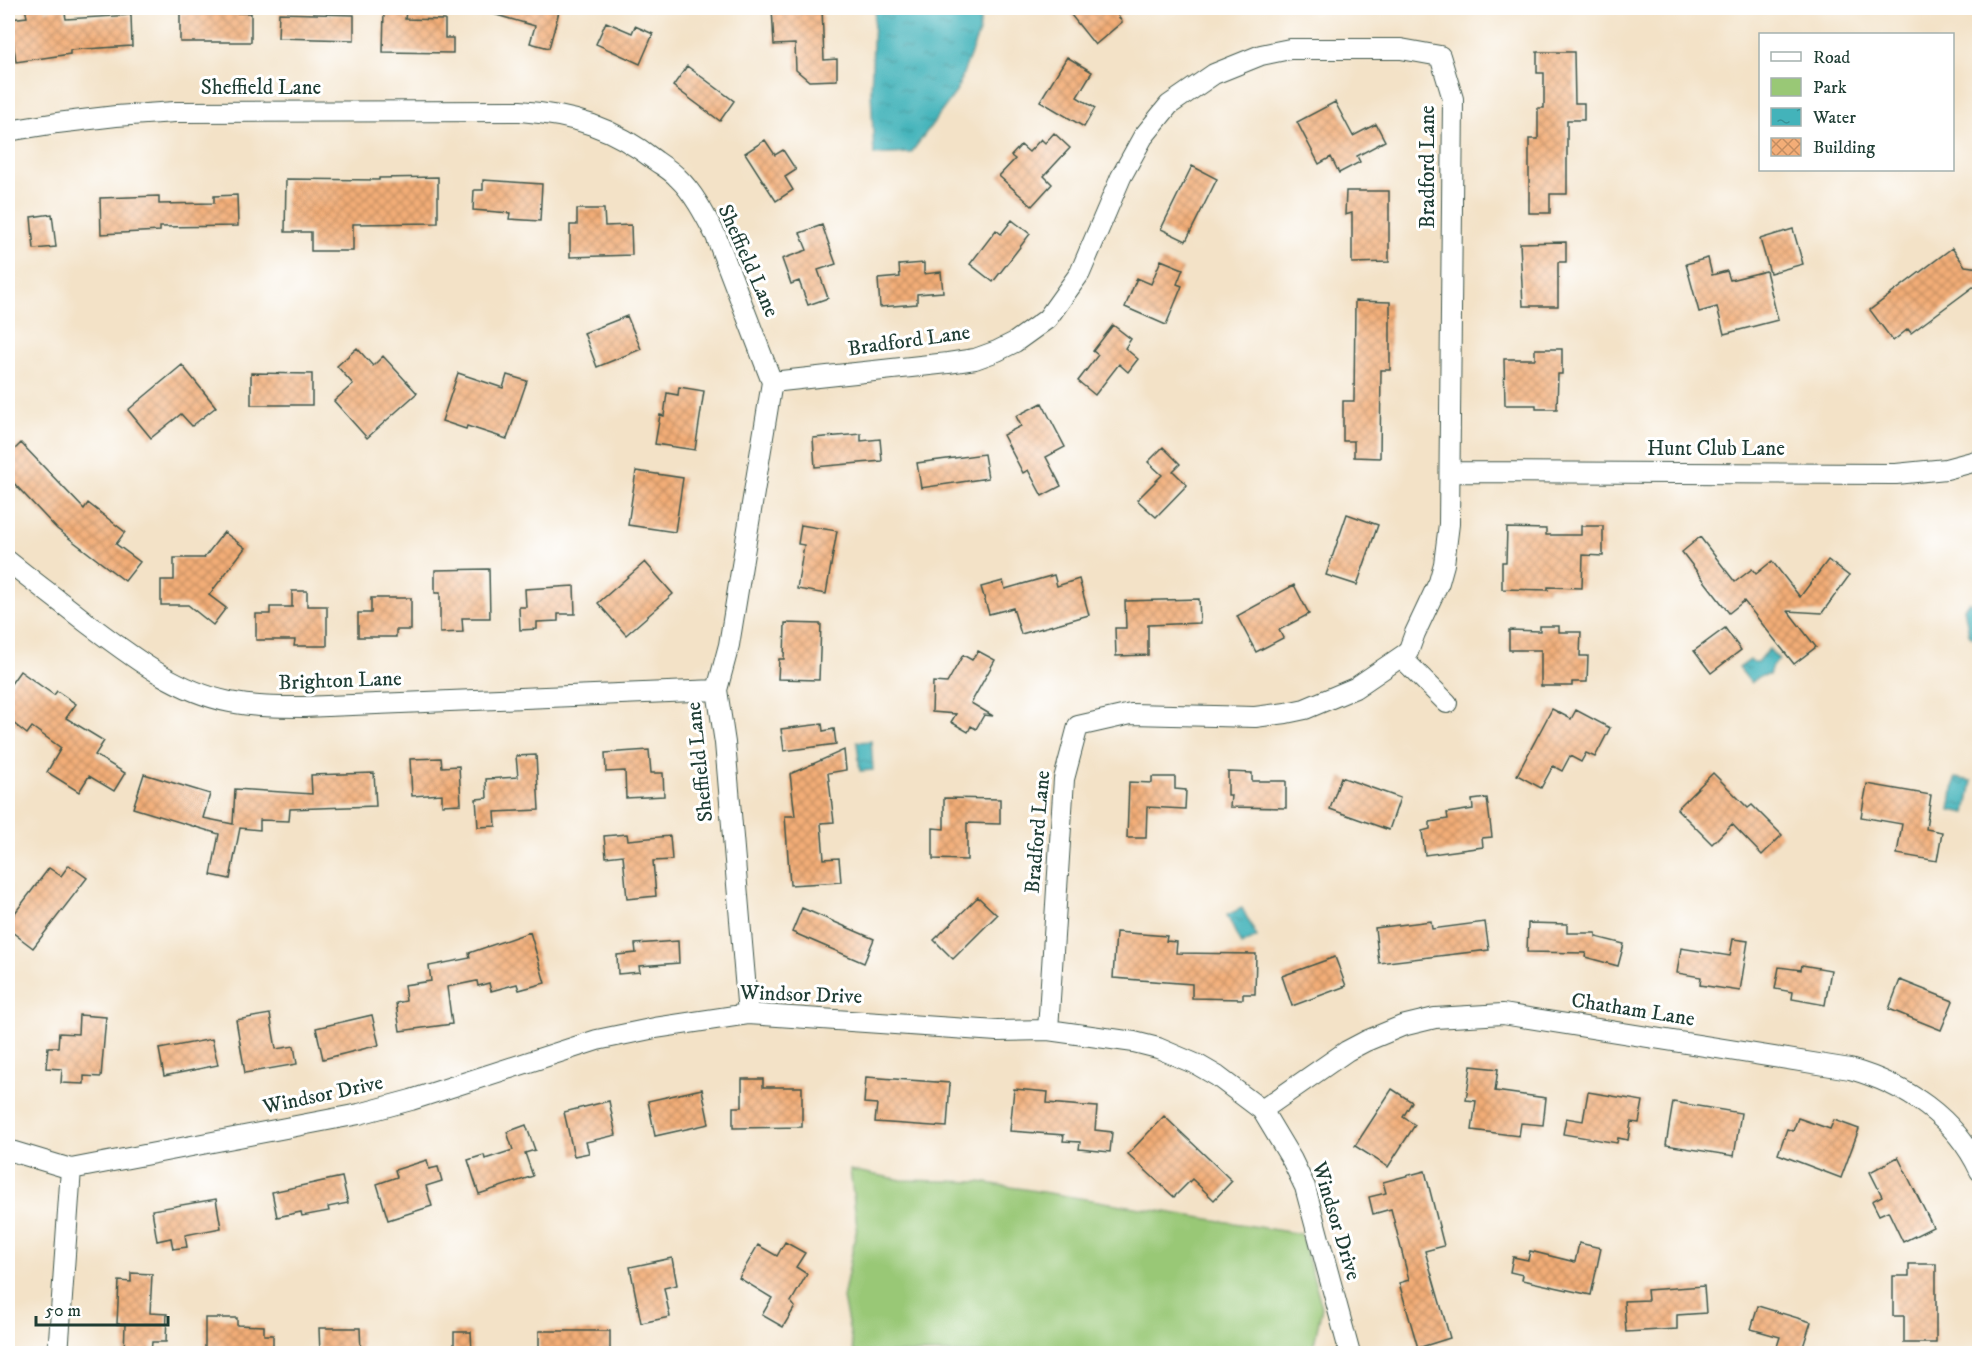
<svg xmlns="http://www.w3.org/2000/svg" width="1987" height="1361" viewBox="0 0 1987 1361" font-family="'IM FELL DW Pica',serif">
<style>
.green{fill:#99c876;stroke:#5c8255;stroke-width:1.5}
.water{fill:url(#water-ripples);stroke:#317877;stroke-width:1.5}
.building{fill:url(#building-cross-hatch)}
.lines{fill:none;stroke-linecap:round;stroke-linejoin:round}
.street-casing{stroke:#3f564a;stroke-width:22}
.street{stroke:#fff;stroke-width:20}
.labels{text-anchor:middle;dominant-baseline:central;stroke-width:6;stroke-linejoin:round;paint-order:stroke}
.street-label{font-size:21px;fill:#1f3d34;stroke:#fff}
</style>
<defs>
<pattern id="water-ripples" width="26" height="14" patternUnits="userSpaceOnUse" patternTransform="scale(1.5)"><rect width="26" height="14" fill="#43b3ba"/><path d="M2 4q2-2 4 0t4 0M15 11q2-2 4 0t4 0" fill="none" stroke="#379398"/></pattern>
<pattern id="building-cross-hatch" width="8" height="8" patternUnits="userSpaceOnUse" patternTransform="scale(1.5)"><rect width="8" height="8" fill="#f3ad77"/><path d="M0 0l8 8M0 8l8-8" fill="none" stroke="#c48e62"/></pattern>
</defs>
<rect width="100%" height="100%" fill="#fff"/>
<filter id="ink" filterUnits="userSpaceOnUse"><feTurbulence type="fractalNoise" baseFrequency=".0167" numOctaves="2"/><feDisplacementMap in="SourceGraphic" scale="12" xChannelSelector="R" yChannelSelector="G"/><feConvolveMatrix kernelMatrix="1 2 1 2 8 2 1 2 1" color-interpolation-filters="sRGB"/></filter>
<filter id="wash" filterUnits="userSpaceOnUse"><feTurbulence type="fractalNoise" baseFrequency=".008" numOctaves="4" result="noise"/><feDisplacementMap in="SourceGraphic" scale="24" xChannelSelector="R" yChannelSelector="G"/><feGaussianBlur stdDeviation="1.35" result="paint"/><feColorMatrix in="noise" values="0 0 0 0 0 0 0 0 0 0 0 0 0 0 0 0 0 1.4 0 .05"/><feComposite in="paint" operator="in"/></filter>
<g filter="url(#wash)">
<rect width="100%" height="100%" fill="#f3e2c7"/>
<path class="green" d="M850 1170 902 1180 980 1182 1301 1234 1322 1307 1312 1353H854L843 1298 857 1227Z"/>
<path class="water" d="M876 8H982L979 32 956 92 911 153 874 155 871 91 874 19Z
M1969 602 1979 606V635L1972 637 1969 634 1964 608Z
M1769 649 1779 660 1772 666 1769 675 1760 676 1751 683 1739 668 1750 660 1752 662H1758Z
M871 741 873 770 860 771 857 742Z
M1955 778 1972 781 1966 813 1950 810Z
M1242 908 1257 937 1241 945 1227 915Z"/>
<g id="blocks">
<path class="building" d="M25 8H45L46 11 64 8 66 19 131 15 132 46 70 50V54L16 62 10 19 27 17Z
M487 8H560L549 48 530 43 535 26 486 12Z
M772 8H822L824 60 837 59V80L809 81 796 70 795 44 774 45Z
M1081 8H1128L1118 16 1122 22 1095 45 1071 15Z
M384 11 406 12 405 19 445 20V38H453V53L383 52Z
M180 13H251V42H180Z
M279 13 354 15V40L278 38Z
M606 22 632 33 635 26 653 34 640 64 596 44Z
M1537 52H1574L1575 103H1584V120H1567V194H1550V213H1529V139H1538V108H1544V73H1537Z
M1067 57 1092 72 1077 97 1095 108 1084 127 1040 101Z
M687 66 734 101 720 121 673 86Z
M1335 102 1353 136 1376 124 1385 141 1357 156 1360 162 1339 173 1331 157 1319 164 1297 122Z
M1054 133 1070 148 1044 176 1052 184 1032 206 999 176 1015 159 1011 156 1021 145 1029 152 1041 139 1045 143Z
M765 140 775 155 783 150 796 170 785 177 793 190 776 201 745 153Z
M1192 166 1217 179 1186 241 1161 229Z
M438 177V223L353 224V251H311V232H285L286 179 379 180V178Z
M483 180 542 184 540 221 509 219 510 213 473 210 474 190H483Z
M1346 191H1389V262L1352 263V213L1345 215Z
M237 195 238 226 160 227V231L101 234 100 198 159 196V204L214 203V196Z
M577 209H604L605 226 631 225 632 255 570 257V225H577Z
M52 214 56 247 34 249 31 217Z
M1012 220 1030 234 993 282 970 264 996 230 1001 234Z
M822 225 836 264 818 270 828 298 808 305 799 281 791 284 782 259 807 250 800 233Z
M1793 229 1803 264 1770 273 1760 239Z
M1566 242V262H1558V306H1523L1520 243Z
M1952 248 1965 266 1980 268V288L1973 287 1911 333 1908 329 1893 341 1870 310Z
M1708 258 1712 275 1727 271 1730 280 1766 271 1778 320 1724 334 1717 307 1699 312 1686 264Z
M1161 260 1183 269 1177 284 1182 286 1166 325 1125 307 1137 278 1151 284Z
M924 263V274L941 272 943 292 917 294V304L880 307 878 279 900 277 899 265Z
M1355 301 1390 302V370H1381L1380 458 1354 457V441H1343V401H1354Z
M627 316 641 349 597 367 584 333Z
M1113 325 1131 339 1125 348 1138 359 1128 372 1119 364 1095 395 1078 381 1098 355 1093 351Z
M357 348 373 366 383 356 417 393 367 438 334 401 353 384 337 366Z
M1535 349H1562V374H1558L1557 409H1536V405H1505L1504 359H1535Z
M182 365 216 407 192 426 181 414 151 438 128 410Z
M251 373 312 374V405H251Z
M458 373 503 388 507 375 527 381 507 439 467 426 466 429 442 421Z
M679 387 704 391 695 450 655 444 660 415 664 416 667 393 678 395Z
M1042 403 1065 447 1046 457 1061 486 1042 496 1028 470 1023 473 1003 435 1021 426 1016 416Z
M861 434V441L880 439 882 461 815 467 813 438Z
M21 443 84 509 88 503 125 532 116 544 140 562 125 581 57 529 8 477V456Z
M1163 447 1180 464 1173 471 1187 485 1156 517 1137 500 1162 475 1148 462Z
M984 454 988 478 921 488 917 463Z
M636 471 683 478 675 532 628 525Z
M1347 514 1378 525 1357 585 1326 575Z
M801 525 837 531 826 594 797 589 804 545 798 544Z
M1581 526H1603V556L1583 555 1582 588 1548 587V590L1502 589V562H1506L1507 528 1546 529V535H1581Z
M224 532 245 548 209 595 226 608 213 625 188 605H161V580H174V558H204Z
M1700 537 1735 582 1752 569 1756 574 1772 561 1800 597 1828 560 1849 576 1822 613 1788 611 1816 647 1794 664 1744 601 1729 613 1682 552Z
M645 562 673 594 626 635 598 603Z
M489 569 490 618H462L463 632 440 633V593H435V570Z
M1054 575 1057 586 1079 579 1089 615 1021 634 1013 608 989 614 981 587 1003 581 1005 589Z
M1294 585 1309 614 1279 630 1283 638 1256 652 1237 616Z
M574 586 575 614H558V621L537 622V629L520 630 519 607H526L525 589Z
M292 591H307V606H327V646H294L295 640H256V614H270V607H292Z
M371 598H411V630H396V637H358V613H371Z
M1199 599 1200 623 1148 625V655L1116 656 1115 628H1126L1125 601Z
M785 623 821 624 819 680 778 679 779 659H784Z
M1540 626H1559V632H1581L1580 656H1588L1587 682H1572V686H1541V650H1509V630L1540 631Z
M1725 628 1741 650 1711 673 1694 651Z
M978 651 995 660 971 703 993 716 984 715 976 729 971 726 968 732 951 722 956 714 932 712 933 682 947 683 963 655 972 660Z
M20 671 54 695 57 691 76 704 66 718 104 741 95 755 125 773 114 791 89 776 79 792 47 772 61 748 32 727 27 734 8 719V688Z
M1552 709 1571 719 1576 710 1610 728 1595 757 1586 753 1581 762 1570 756 1562 771 1553 766 1541 788 1517 775Z
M822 724 823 731 834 729 836 744 784 751 781 729Z
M649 750 651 773H663L664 796 626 798 625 771 606 772 605 753Z
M844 750 846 770 828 773 834 822 821 823 824 859 839 858 841 882 790 885 785 816H795L790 774Z
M536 755 539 810 495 812 496 826 478 827 476 799 487 798 486 779 518 777 516 756Z
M441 758 442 767 459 766 461 804 442 805V794L412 796 410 759Z
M1228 772 1252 773V781H1286V808L1230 807 1231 795H1228Z
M374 773 376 806 290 809 289 821 260 820V830L240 828 230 879 211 875 219 834 133 808 144 774 210 794 203 818 233 824 235 789 312 794 311 775Z
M1713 773 1748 808 1752 805 1782 835 1762 855 1732 824 1712 844 1677 809Z
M1152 777H1175V789L1186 790 1185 809 1147 807 1146 838H1127L1129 782 1152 783Z
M1341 777 1400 798 1389 830 1330 809Z
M1867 784 1931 795 1926 829 1942 832 1937 861 1897 854 1902 824 1861 817Z
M944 798 1000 799V824L967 823V860L933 859V828L944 829Z
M1487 798 1492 837 1482 838 1483 847 1425 855 1422 831 1430 829V822L1448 819 1447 813 1473 809 1472 800Z
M627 834 628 840 670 836 672 860 653 861 656 896 627 899 623 855 606 857 604 836Z
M69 865 87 878 33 948 8 929V922L49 868 61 876Z
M978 897 997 915 953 959 934 940Z
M802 908 874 939 864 963 792 932Z
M1431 921 1432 929 1485 922 1489 950 1379 963 1375 928Z
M1528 923 1567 924V933H1596V937L1624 944 1618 966 1585 957 1586 953 1527 952Z
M530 932 545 983 519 990 517 984 491 991 489 983 478 986 477 981 447 987 452 1024 400 1031 396 1003 406 1001 404 985 431 981 429 966 470 958 469 953Z
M1116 932 1167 936 1166 941 1177 942 1176 953 1256 954 1255 994H1243V999L1192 998V984L1113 978Z
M1733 939 1748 941 1740 991 1700 985 1701 977 1677 973 1681 948 1730 956Z
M678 941 679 963 639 966 640 972 618 974 617 955 636 953 635 944Z
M1335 957 1346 986 1292 1006 1282 976Z
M1802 965 1831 970 1825 1005 1792 999 1793 992 1775 989 1779 967 1801 970Z
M1900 980 1953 1001 1941 1030 1889 1009Z
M270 1014 276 1049 294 1046 297 1064 245 1073 236 1020Z
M79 1015 106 1017 101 1077 84 1076V1084L61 1083 62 1069 46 1068 48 1047H58L59 1033 78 1034Z
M372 1015 379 1045 323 1059 316 1028Z
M212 1039 218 1065 164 1076 159 1049Z
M1471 1066 1498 1069 1495 1091 1546 1098 1543 1125 1521 1123 1519 1136 1472 1130 1476 1101 1466 1100Z
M866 1077 950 1083 947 1127 875 1122 877 1104 864 1103Z
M742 1079H763V1087H802V1127L733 1128V1107H742Z
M702 1089 709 1124 655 1136 648 1101Z
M1014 1089 1048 1092 1047 1103 1097 1107 1095 1130 1112 1132 1110 1152 1079 1149 1080 1142 1063 1141 1064 1135 1010 1131Z
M1392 1089 1412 1102 1403 1117 1415 1125 1388 1167 1355 1146Z
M1588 1092 1643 1101 1639 1123 1631 1122 1628 1140 1618 1138 1617 1143 1563 1134 1566 1118 1583 1121Z
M609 1101 616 1135 586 1142 589 1153 574 1156 564 1112Z
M1673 1102 1741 1113 1734 1156 1666 1145Z
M1164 1116 1232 1181 1214 1200 1192 1179 1174 1197 1128 1154Z
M1798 1118 1830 1129 1834 1120 1859 1129 1841 1178 1778 1154 1787 1129 1793 1131Z
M526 1125 535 1150 525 1153 533 1176 479 1194 468 1160 484 1155 485 1159 513 1150 507 1132Z
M1898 1157 1933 1227 1903 1242 1888 1211 1879 1215 1872 1201 1882 1196 1870 1172Z
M427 1160 429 1169 438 1167 442 1181 426 1186 432 1206 388 1220 377 1184 397 1177 395 1170Z
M1425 1171 1444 1246 1425 1251 1450 1338 1418 1348 1399 1283 1409 1280 1391 1209 1373 1214 1369 1197 1386 1193 1383 1182Z
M342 1177 348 1203 328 1207 329 1211 302 1216 301 1212 277 1217 272 1192Z
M216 1199 221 1228 185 1235 187 1247 173 1249 171 1238 157 1241 152 1210Z
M785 1242 805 1253 796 1267 807 1274 791 1302 795 1307 783 1327 762 1315 772 1298 739 1278 758 1245 777 1256Z
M1579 1243 1601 1248 1591 1295 1522 1280 1523 1275 1510 1272 1513 1257 1528 1260 1530 1251 1575 1262Z
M672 1258 677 1285 664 1288 670 1317 641 1323 630 1267Z
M1909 1264H1936V1343H1904V1316H1893V1276H1909Z
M131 1273 152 1274 150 1313 167 1314 166 1342H152L151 1353H124L125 1324H117L119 1281 131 1282Z
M1704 1286 1706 1313 1677 1315V1329L1626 1332 1624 1301 1648 1300 1647 1290Z
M1758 1306 1811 1322 1801 1353H1775L1780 1337 1751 1329Z
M205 1318H237V1325L264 1326V1335H273V1353H205Z
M319 1328H360L361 1353H320Z
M539 1331H610V1353H539Z
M454 1332H471L472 1353H454Z"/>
</g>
</g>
<g filter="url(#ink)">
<use href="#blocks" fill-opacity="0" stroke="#3f564a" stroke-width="1.5"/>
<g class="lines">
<defs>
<path id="street" d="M8 131 57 123 116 116 175 112 520 111C573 115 613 127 656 161 663 166 672 171 678 178 694 193 706 217 716 236L772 382 729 645 717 690 725 743 748 1014
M772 382 948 363 975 359 997 351 1015 342 1047 319 1080 273 1121 177 1143 137 1169 105 1214 74 1261 55 1290 49H1401L1440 56 1453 99 1449 524 1444 564 1439 582 1415 633 1408 652 1355 688 1305 709 1286 713 1255 717 1131 714 1078 726 1064 779 1048 1030
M1450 472 1896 474 1946 469 1980 460
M8 561C34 582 61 602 87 623 131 656 175 691 230 702 254 707 278 707 303 707L717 690
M1401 657 1447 703
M1262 1110 1347 1051 1366 1041 1402 1026 1435 1018 1503 1014 1850 1069C1906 1085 1955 1117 1980 1171
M8 1150 71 1169 359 1114 411 1100 597 1040 655 1028 748 1014 997 1031 1048 1030 1134 1042 1158 1048 1198 1065 1217 1076 1262 1110 1292 1160 1305 1187 1350 1354
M58 1354 71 1169"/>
</defs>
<use href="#street" class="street-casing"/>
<use href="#street" class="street"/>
</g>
</g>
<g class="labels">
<g class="street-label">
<text x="261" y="88">Sheffield Lane</text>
<text transform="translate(1428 167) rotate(-90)">Bradford Lane</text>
<text transform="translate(748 261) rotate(66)">Sheffield Lane</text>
<text transform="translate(909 341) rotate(-8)">Bradford Lane</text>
<text x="1716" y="449">Hunt Club Lane</text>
<text transform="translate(340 681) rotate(-2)">Brighton Lane</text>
<text transform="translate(700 762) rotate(-96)">Sheffield Lane</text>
<text transform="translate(1038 832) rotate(-85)">Bradford Lane</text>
<text transform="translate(801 995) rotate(2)">Windsor Drive</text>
<text transform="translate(1633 1010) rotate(9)">Chatham Lane</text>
<text transform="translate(323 1095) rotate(-12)">Windsor Drive</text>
<text transform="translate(1336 1221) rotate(73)">Windsor Drive</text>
</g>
</g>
<rect width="1987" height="1361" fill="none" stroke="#fff" stroke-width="30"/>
<rect x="1759" y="33" width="195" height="138" fill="#ffffff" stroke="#a5b1ae" stroke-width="1.5"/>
<rect x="1771" y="52" width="30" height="9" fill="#ffffff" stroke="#a5b1ae" stroke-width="1.5"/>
<text x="1813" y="63" font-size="18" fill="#1f3d34">Road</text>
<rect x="1771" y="78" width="30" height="18" fill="#99c876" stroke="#a5b1ae" stroke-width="1.5"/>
<text x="1813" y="93" font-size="18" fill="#1f3d34">Park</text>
<rect x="1771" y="108" width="30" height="18" fill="url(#water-ripples)" stroke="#a5b1ae" stroke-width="1.5"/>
<text x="1813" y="123" font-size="18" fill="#1f3d34">Water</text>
<rect x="1771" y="138" width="30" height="18" fill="url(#building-cross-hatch)" stroke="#a5b1ae" stroke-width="1.5"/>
<text x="1813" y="153" font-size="18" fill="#1f3d34">Building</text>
<path d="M36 1316v9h132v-9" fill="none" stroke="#1f3d34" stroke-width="3"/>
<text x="45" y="1316" font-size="18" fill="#1f3d34" stroke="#ffffff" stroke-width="4.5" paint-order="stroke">50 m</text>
</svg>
